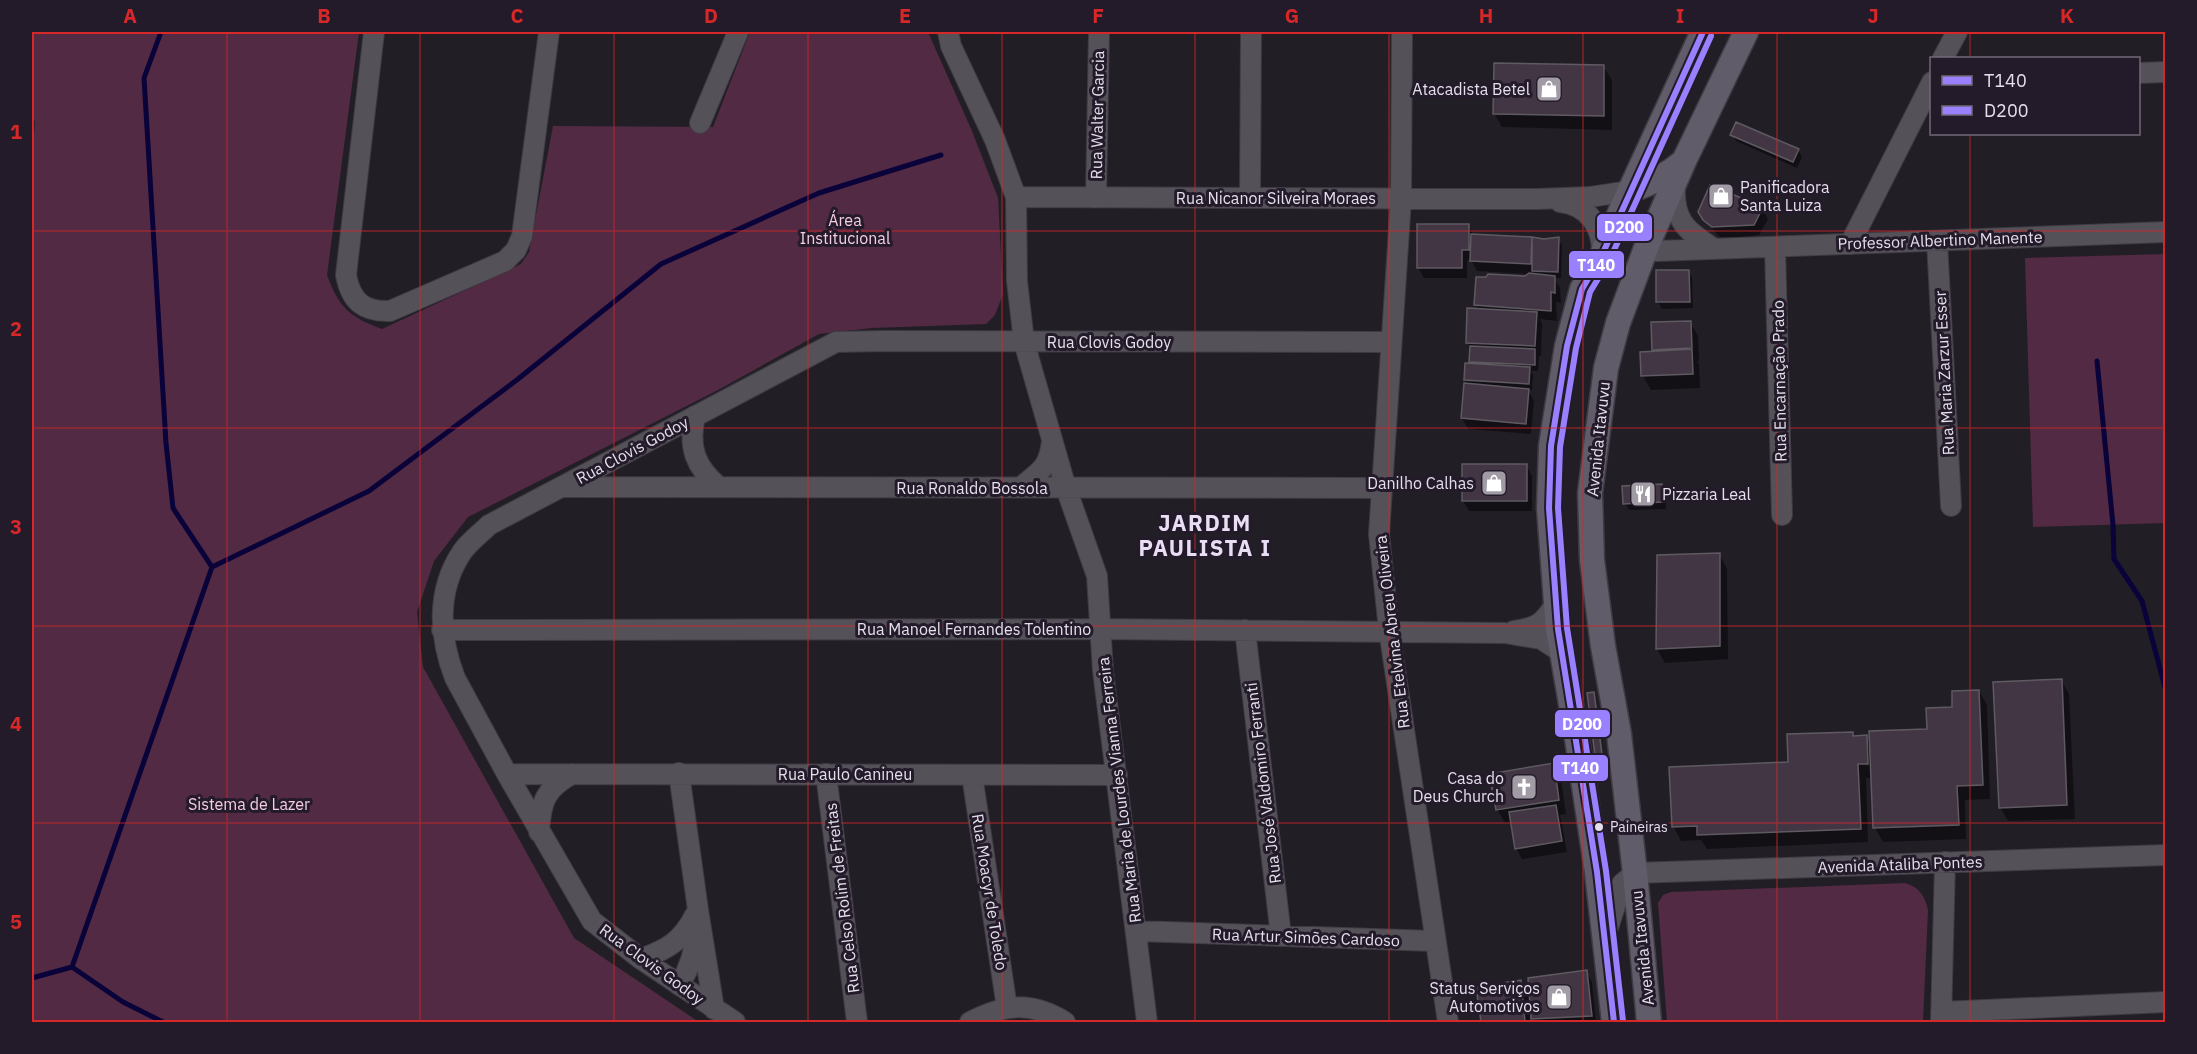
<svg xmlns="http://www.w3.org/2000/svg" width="2197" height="1054" viewBox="0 0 2197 1054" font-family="'IBM Plex Sans',sans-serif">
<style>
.green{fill:#532a43}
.shadow{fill:#0007}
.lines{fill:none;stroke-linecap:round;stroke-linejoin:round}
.stream{stroke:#09033a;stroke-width:5}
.building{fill:#423644;stroke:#5f5a61;stroke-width:1.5}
.minor-casing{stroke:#3f3b43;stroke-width:22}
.major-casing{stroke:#3f3b43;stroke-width:27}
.minor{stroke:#555159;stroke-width:20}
.major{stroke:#615c6a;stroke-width:24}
.bus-1-casing{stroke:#231a2a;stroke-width:10}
.bus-2-casing{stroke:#231a2a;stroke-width:10}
.bus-1{stroke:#9880ff;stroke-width:6}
.bus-2{stroke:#9880ff;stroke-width:6}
.grid{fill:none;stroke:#d62828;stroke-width:1.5;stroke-opacity:0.55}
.bus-dot{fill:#e5dfeb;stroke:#231a2a;stroke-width:2}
.labels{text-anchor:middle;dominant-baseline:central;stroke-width:6;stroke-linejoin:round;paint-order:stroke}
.bus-label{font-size:14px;fill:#e5dfeb;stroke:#231a2a;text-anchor:start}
.poi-label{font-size:16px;fill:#e5dfeb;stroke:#231a2a;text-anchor:end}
.street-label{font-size:16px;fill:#e5dfeb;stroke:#231a2a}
.park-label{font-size:16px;fill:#f6cce1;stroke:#231a2a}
.district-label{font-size:22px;font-weight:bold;letter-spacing:1.5px;fill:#eadef5;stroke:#231a2a}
.line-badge{stroke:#231a2a;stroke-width:2}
.badge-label{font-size:16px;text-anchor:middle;font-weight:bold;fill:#fff}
.neatline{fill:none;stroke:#d62828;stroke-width:2}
.grid-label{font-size:20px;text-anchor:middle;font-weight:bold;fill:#d62828}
</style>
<rect width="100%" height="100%" fill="#221e26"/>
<path class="green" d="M32 32H359L327 275C339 308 350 317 382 329L521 264 529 252 553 126 713 127 750 32H928L972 131 998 198 1003 294 995 315 986 324 872 328 819 334 718 390 468 517 434 561 417 612 423 667 574 938 699 1022H32V155L35 124 32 103Z
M2165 254V523L2033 527 2025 258Z
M1905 883C1919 887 1925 896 1928 910L1923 1022H1667L1658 903 1663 895 1671 892Z"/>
<path class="shadow" d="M1603 66 1612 80V130L1502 127 1494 113Z
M1732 134 1798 150 1802 157 1797 168 1736 141Z
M1762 208 1768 219 1759 235 1742 237H1720L1706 222 1699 212Z
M1468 225 1474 236 1531 238 1534 243 1558 239 1562 245 1561 278H1554L1560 288 1561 303 1556 302 1557 321 1540 319 1542 324 1541 356H1539L1538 371H1531L1533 375 1532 390H1528L1534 401 1531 434 1468 429 1462 418 1468 385 1465 380 1472 365 1470 362 1471 349 1467 342 1479 310 1476 305 1486 279 1525 278 1530 274 1477 271 1471 260H1467V278H1424L1418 267Z
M1688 271 1692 278 1693 308 1662 309 1658 302Z
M1690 322 1698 336 1699 361H1697L1699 365 1700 388 1651 390 1643 376 1655 352 1653 349Z
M1526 465 1532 476V511H1469L1463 501Z
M1661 486 1665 492 1666 509 1629 510 1625 503Z
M1719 554 1727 569 1728 659 1665 663 1657 649Z
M2061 680 2069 694 2075 819 2008 821 2000 807Z
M1979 691 1987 705 1990 799 1965 800 1966 839 1883 842 1875 828 1873 778H1866L1868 842 1707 849 1701 840 1681 841 1673 826 1790 764 1852 733 1855 737H1866L1871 746 1929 731 1954 708Z
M1593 693 1606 781 1601 782 1589 694Z
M1553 765 1561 779 1566 814 1560 815 1567 852 1522 859 1516 848 1512 822 1505 823 1497 809Z
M1586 971 1592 982 1596 1022H1534L1530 1015 1531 1022H1483L1478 988 1520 981 1531 1001Z"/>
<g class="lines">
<path class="stream" d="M2097 361 2113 525 2114 559 2142 601 2166 691
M212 567 369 491 518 379 661 264 819 193 941 155
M72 967 123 1002 163 1022
M32 978 72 967 212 567 173 508 166 443 144 78 161 32"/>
</g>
<path class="building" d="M1494 63 1604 65V116L1493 114Z
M1736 122 1799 149 1793 162 1730 135Z
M1710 185 1763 207 1754 225 1712 227 1703 220 1698 212Z
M1417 224H1469V250H1462V268H1417Z
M1471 234 1532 237 1531 264 1470 261Z
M1532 237 1544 239 1559 237 1558 272 1532 271Z
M1656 270H1689L1690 302H1656Z
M1529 273 1555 276V293L1551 292V311L1474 305 1476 277H1486L1488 274 1525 276Z
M1467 308 1537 312 1535 346 1466 343Z
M1691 321 1692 348 1652 350 1651 322Z
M1470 346 1535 349V365L1469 362Z
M1692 349 1693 374 1641 376 1640 352Z
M1465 363 1530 367 1529 384 1464 380Z
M1464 383 1529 389 1526 424 1461 418Z
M1462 464H1527V501H1462Z
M1662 484 1663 502 1623 504 1622 486Z
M1720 553V646L1656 649 1657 555Z
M2062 679 2067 805 1999 808 1993 682Z
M1979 690 1983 785 1957 786 1959 825 1873 828 1869 731 1927 729 1926 708 1952 707V691Z
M1594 692 1605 778 1598 779 1587 693Z
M1853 732V736L1867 735 1868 764H1858L1861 829 1697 835V826L1672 827 1669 767 1788 762 1787 734Z
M1554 763 1559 800 1496 810 1489 774Z
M1556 805 1562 841 1515 849 1509 812Z
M1587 970 1592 1016 1531 1019 1528 978Z
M1521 980 1525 1022H1481L1476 987Z"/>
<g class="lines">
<defs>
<path id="minor" d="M374 32 346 275C351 301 363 312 390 311L505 261 516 250 522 236 549 32
M948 32 951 46 995 140 1016 197 1017 281 1024 342 1066 488 1097 576 1103 671 1147 1022
M1402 32 1401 199 1379 534 1389 630 1448 1022
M1943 58 1957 32
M2138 73 2166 72
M700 123 738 32
M1675 184C1673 221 1685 229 1714 249
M1016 197 1537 199 1590 197 1629 191
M1096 198 1099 32
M1250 198 1251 32
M1560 202C1589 205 1603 228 1602 255
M1937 241 1951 506
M1850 244 1932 82
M1775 247 1782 515
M1646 248 1657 251 2166 232
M695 416C688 447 695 467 719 487
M565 487 1382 488
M1021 487C1040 471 1049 468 1052 441
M442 630 1101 629 1505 633 1541 639 1563 653
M1245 630 1281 936
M1514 631C1537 628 1544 623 1556 603
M679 773 698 910 714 1009
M507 774 1117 775
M826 774 857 1022
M972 775 1007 1008
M539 832C541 801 545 789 572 774
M1136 931 1434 941
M1606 934 1622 884 1635 873 2166 855
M641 959C668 949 682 941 695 915
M679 985C690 968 694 953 696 933
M1941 1012 2166 1002
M735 1022 641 959 592 921 507 774 455 678C439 637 436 591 462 552 469 542 480 534 489 525L836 342 883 341 1390 342
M970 1022C1004 1004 1031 1001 1065 1022
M1941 1022 1945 862"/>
<path id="major" d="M1629 191C1650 184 1667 176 1684 161
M1614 1022 1597 872 1577 739 1558 629 1549 508 1551 446 1567 346 1582 289 1602 255 1621 210 1703 32
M1649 1022 1635 873 1619 734 1603 646 1592 560 1590 493 1606 368 1618 323 1646 248 1684 161 1746 32"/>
</defs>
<use href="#minor" class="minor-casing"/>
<use href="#major" class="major-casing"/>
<use href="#minor" class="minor"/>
<use href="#major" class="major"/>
<defs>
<path id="bus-1" d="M1614 1022 1597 872 1558 629 1549 508 1551 446 1567 346 1582 289 1602 255 1703 32"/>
<path id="bus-2" d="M1623 1021 1606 871 1567 628 1558 508 1560 447 1576 348 1590 292 1610 259 1711 36"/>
</defs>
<use href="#bus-1" class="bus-1-casing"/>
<use href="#bus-2" class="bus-2-casing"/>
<use href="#bus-1" class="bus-1"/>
<use href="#bus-2" class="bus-2"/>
</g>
<path class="grid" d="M227 32V1022M420 32V1022M614 32V1022M808 32V1022M1002 32V1022M1195 32V1022M1389 32V1022M1583 32V1022M1777 32V1022M1970 32V58M1970 134V1022M32 231H2166M32 428H2166M32 626H2166M32 823H2166"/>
<defs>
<symbol id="shop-square" viewBox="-11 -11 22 22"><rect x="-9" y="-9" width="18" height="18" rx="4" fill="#a19ba6" stroke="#231a2a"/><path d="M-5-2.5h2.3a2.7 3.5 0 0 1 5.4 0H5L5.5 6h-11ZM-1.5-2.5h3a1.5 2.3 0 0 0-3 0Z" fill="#fff"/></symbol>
<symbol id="restaurant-square" viewBox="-11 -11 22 22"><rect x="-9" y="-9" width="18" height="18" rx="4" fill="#a19ba6" stroke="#231a2a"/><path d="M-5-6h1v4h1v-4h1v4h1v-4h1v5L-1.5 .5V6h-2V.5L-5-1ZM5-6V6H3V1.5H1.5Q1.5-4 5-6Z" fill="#fff"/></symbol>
<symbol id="church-square" viewBox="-11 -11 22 22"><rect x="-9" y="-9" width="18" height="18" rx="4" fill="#a19ba6" stroke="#231a2a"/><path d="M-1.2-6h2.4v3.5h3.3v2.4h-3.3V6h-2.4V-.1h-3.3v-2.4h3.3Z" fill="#fff"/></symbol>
</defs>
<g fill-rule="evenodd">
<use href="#shop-square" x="1534" y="74" width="30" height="30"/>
<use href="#shop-square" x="1706" y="181" width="30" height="30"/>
<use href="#shop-square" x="1479" y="468" width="30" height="30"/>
<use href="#restaurant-square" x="1628" y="479" width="30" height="30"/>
<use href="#church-square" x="1509" y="772" width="30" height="30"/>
<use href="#shop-square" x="1544" y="982" width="30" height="30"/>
</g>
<circle class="bus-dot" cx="1599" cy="827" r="5"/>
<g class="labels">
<g class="bus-label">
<text x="1610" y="827">Paineiras</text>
</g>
<g class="poi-label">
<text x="1530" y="89">Atacadista Betel</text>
<text x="1740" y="187" text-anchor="start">Panificadora<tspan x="1740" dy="18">Santa Luiza</tspan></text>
<text x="1474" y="483">Danilho Calhas</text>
<text x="1662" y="494" text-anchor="start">Pizzaria Leal</text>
<text x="1504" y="778">Casa do<tspan x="1504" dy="18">Deus Church</tspan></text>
<text x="1540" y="988">Status Serviços<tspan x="1540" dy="18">Automotivos</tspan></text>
</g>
<g class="street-label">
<text transform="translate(1097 115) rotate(-89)">Rua Walter Garcia</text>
<text x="1276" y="198">Rua Nicanor Silveira Moraes</text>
<text transform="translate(1940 240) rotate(-2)">Professor Albertino Manente</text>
<text x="1109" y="342">Rua Clovis Godoy</text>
<text transform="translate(1944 373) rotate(-93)">Rua Maria Zarzur Esser</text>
<text transform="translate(1779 381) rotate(-91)">Rua Encarnação Prado</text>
<text transform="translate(1598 439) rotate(-84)">Avenida Itavuvu</text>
<text transform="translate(632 450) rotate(-28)">Rua Clovis Godoy</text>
<text x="972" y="488">Rua Ronaldo Bossola</text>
<text x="974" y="629">Rua Manoel Fernandes Tolentino</text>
<text transform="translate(1392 632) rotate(-97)">Rua Etelvina Abreu Oliveira</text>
<text x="845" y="774">Rua Paulo Canineu</text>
<text transform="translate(1263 783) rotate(-97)">Rua José Valdomiro Ferranti</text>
<text transform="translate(1119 790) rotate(-97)">Rua Maria de Lourdes Vianna Ferreira</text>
<text transform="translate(1900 864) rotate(-2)">Avenida Ataliba Pontes</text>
<text transform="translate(990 892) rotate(81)">Rua Moacyr de Toledo</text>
<text transform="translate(842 898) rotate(-97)">Rua Celso Rolim de Freitas</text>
<text transform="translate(1306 937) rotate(2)">Rua Artur Simões Cardoso</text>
<text transform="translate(1642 948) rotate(-96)">Avenida Itavuvu</text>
<text transform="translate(652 964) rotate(36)">Rua Clovis Godoy</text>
</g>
<g class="park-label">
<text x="845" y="220">Área<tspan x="845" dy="18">Institucional</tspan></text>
<text x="249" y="804">Sistema de Lazer</text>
</g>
<g class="district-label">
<text x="1205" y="522">JARDIM<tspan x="1205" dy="25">PAULISTA I</tspan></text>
</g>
</g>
<g class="line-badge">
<rect x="1596" y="213" width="57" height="29" rx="6" fill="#9880ff"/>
<rect x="1568" y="250" width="57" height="29" rx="6" fill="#9880ff"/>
<rect x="1554" y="709" width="57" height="29" rx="6" fill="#9880ff"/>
<rect x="1552" y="754" width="57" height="28" rx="6" fill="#9880ff"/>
</g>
<g class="badge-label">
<text x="1624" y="233">D200</text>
<text x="1596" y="271">T140</text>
<text x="1582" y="730">D200</text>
<text x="1580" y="774">T140</text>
</g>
<rect width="2197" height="1054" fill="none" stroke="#231a2a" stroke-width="66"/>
<rect x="1930" y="57" width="210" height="78" fill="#231a2a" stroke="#716977" stroke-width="1.5"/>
<rect x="1942" y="76" width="30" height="9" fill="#9880ff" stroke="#716977" stroke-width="1.5"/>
<text x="1984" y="87" font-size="18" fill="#e5dfeb">T140</text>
<rect x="1942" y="106" width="30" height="9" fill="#9880ff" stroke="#716977" stroke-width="1.5"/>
<text x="1984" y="117" font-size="18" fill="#e5dfeb">D200</text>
<rect x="33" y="33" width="2131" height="988" class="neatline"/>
<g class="grid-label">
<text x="130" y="23">A</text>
<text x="324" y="23">B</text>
<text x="517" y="23">C</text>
<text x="711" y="23">D</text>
<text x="905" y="23">E</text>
<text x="1098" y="23">F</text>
<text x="1292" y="23">G</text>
<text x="1486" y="23">H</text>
<text x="1680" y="23">I</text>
<text x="1873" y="23">J</text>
<text x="2067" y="23">K</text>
<text x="16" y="139">1</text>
<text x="16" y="336">2</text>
<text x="16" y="534">3</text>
<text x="16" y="731">4</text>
<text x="16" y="929">5</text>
</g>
</svg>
